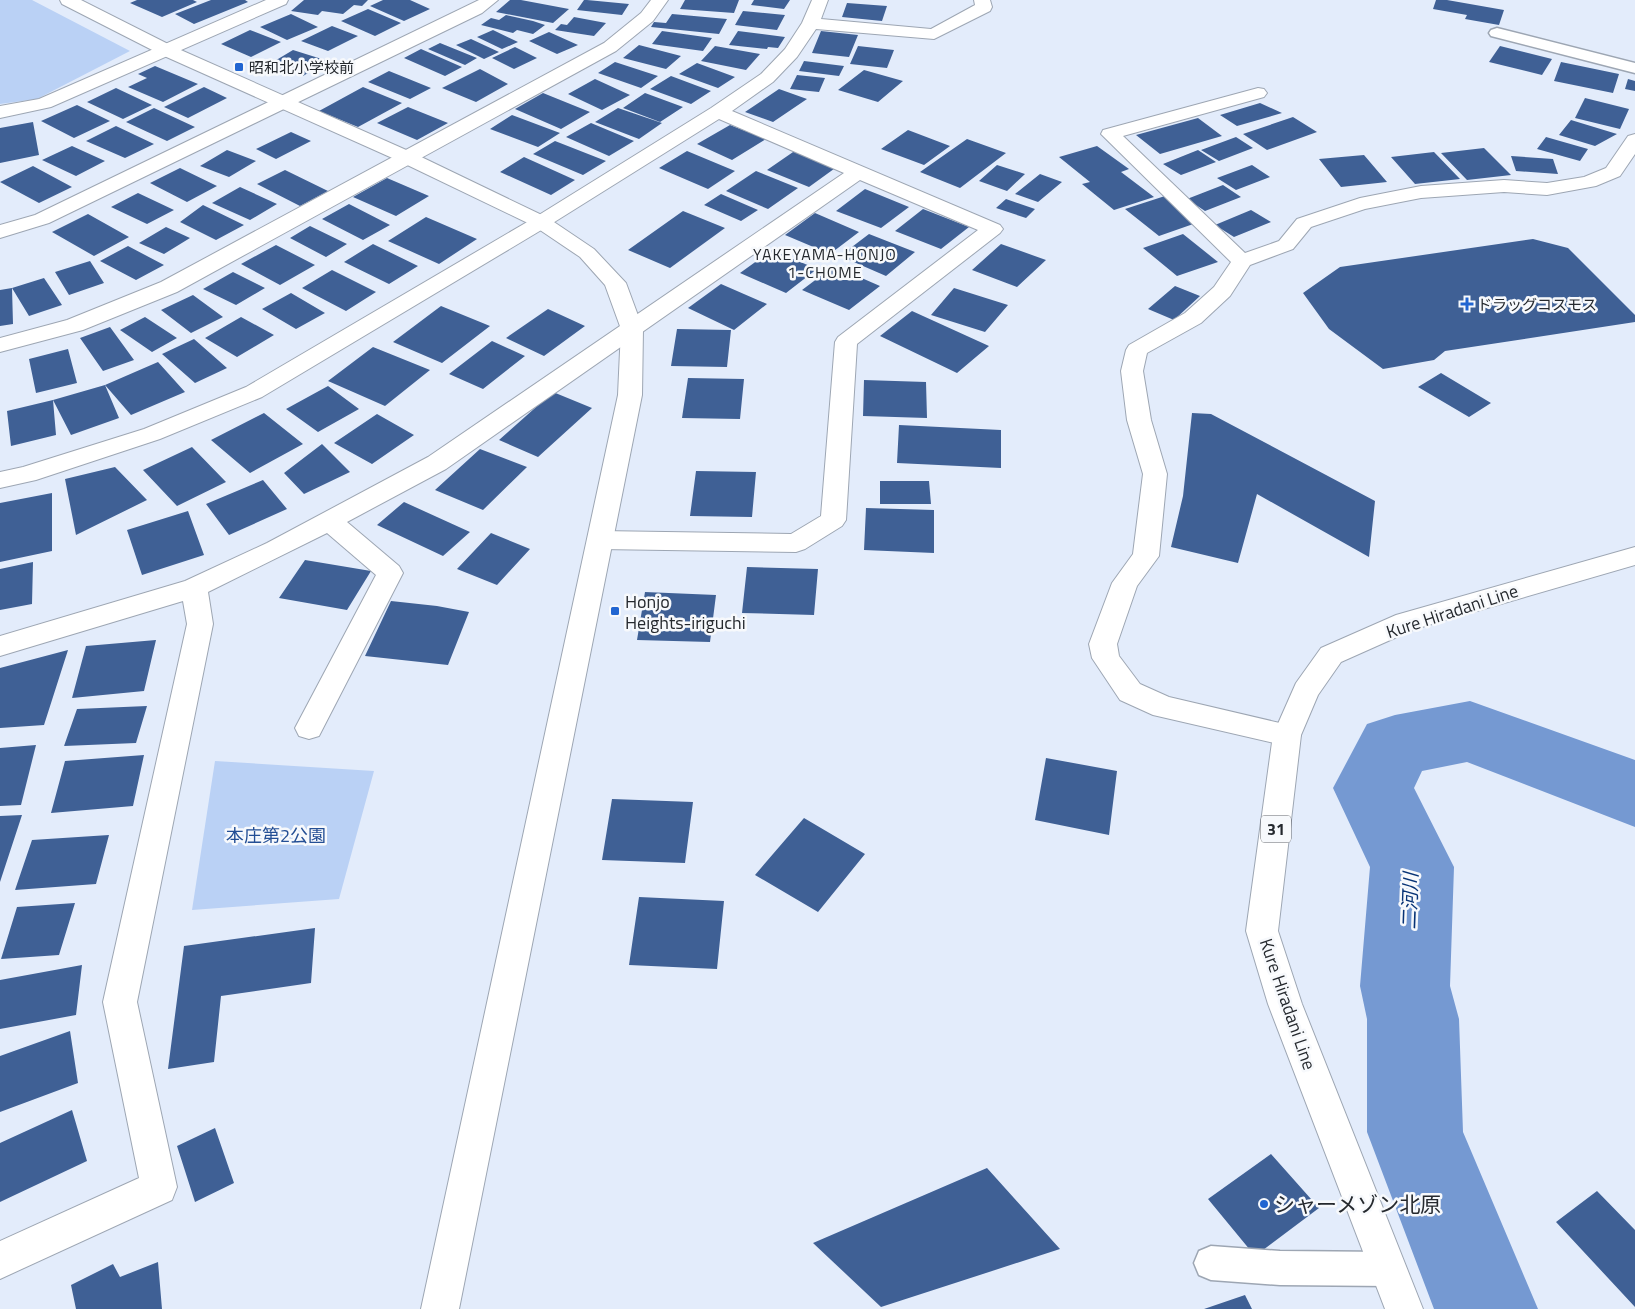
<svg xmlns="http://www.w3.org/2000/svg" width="1635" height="1309" viewBox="0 0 1635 1309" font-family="'Titillium Web','Noto Sans JP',sans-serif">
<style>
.green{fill:#bad1f5}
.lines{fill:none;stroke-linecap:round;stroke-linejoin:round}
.river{fill:#7599d2;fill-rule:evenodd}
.building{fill:#3f6095}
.lane-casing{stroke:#9da6b3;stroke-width:3}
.street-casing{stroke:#9da6b3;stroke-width:2}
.secondary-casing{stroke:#9da6b3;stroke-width:2}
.primary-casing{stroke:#9da6b3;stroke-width:2}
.lane{fill:#fff;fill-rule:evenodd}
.street{fill:#fff;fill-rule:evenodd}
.secondary{fill:#fff;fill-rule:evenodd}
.primary{fill:#fff;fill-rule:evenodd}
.poi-dot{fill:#2165d1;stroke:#f7f9fc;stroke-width:2}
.labels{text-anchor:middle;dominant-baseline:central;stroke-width:5;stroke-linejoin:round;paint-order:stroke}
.far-poi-label{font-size:15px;fill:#25292e;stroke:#f7f9fc;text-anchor:start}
.far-neighbourhood-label{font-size:16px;letter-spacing:1px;fill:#25292e;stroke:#f7f9fc}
.shield{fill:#f7f9fc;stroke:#64676c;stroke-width:1}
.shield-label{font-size:16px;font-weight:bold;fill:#25292e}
.poi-label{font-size:18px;fill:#25292e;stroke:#f7f9fc;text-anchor:start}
.street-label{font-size:18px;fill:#25292e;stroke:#f7f9fc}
.park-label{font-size:18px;fill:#244f95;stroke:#f7f9fc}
.water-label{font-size:19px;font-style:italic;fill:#073376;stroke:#f7f9fc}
.near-poi-label{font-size:21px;fill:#25292e;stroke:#f7f9fc;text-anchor:start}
</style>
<rect width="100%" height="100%" fill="#e3ecfb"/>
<path class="green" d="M0 0H32L130 51 37 99 0 104Z
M215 761 374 771 339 899 192 910Z"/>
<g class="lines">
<path class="river" d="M1470 701 1635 760V827L1467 762 1422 771 1414 788 1454 867 1450 986 1459 1019 1463 1132 1538 1309H1434L1367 1132V1019L1360 986 1370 867 1333 788 1367 724 1395 715Z"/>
</g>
<path class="building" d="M137 0H193L197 2 162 17 130 3Z
M211 0H245L248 2 194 24 175 14Z
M304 0H368L362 6 354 5 343 14 322 11 318 15 291 11Z
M383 0H410L430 9 404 21 370 6Z
M510 0H521L569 9 553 23 496 12Z
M584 0H587L629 4 622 15 577 10Z
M685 0H739L734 13 680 9Z
M754 0H790L784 9 751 5Z
M1436 0H1447L1504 10 1499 25 1465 19 1467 15 1433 9Z
M847 3 887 6 882 21 842 17Z
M368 9 401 23 375 36 341 21Z
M743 11 785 15 777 30 735 25Z
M291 14 318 27 287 40 260 27Z
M672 14 727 19 719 34 651 27 654 22 666 23Z
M506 15 533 21 545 25 533 34 517 30 513 33 481 25 491 18 499 20Z
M574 17 606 23 594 36 555 30 561 24 567 25Z
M332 26 358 36 328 51 301 41Z
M250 30 281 42 251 57 221 44Z
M493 30 518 42 502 49 477 37Z
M662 31 712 38 703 51 652 44Z
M738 31 785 37 778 48 768 47 767 49 729 45Z
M821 31 858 35 849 57 812 53Z
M549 32 578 45 557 54 529 41Z
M471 39 499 52 484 59 456 45Z
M440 43 477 58 465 65 428 49Z
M639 45 681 56 666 69 623 58Z
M715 46 760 54 746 70 701 61Z
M858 46 894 50 887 68 850 64Z
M1500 46 1552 59 1542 75 1489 62Z
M515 47 537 58 514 69 492 58Z
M421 49 462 67 445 76 404 58Z
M293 50 328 61 303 76 268 65Z
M804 61 844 66 839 76 799 71Z
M615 62 658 76 641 88 598 73Z
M1561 62 1619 74 1613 93 1554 81Z
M697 63 735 77 718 88 679 74Z
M155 66 198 84 163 102 128 87 147 78 138 74Z
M480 69 508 84 476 102 442 88Z
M864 70 903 81 878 102 838 90Z
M389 71 431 88 410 99 368 82Z
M797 75 825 78 819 92 790 89Z
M671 76 711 91 691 104 650 89Z
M595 79 630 95 602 110 568 94Z
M1628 79 1635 81V91L1625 89Z
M204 87 227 98 188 118 164 107Z
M363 87 402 103 358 127 319 111Z
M116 88 152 105 123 119 87 102Z
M779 89 807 99 773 122 745 112Z
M543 93 590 112 561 129 515 109Z
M645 93 683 107 660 122 623 108Z
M1585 98 1629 109 1620 129 1575 118Z
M1260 103 1282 113 1237 126 1220 115Z
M77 105 110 121 74 138 41 121Z
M408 107 448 123 417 140 377 123Z
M154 108 195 127 167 141 126 122Z
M618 108 662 123 639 139 595 122Z
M512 115 560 133 538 147 490 129Z
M1293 117 1317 132 1267 150 1243 134Z
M1198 118 1222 136 1160 154 1136 135Z
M1571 120 1617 134 1595 146 1559 135Z
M33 122 39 155 0 163V128Z
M591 123 634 141 609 156 566 137Z
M730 125 766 139 732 160 697 144Z
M116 126 154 144 125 158 86 141Z
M908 130 950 146 924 165 881 149Z
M291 132 311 141 276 159 256 149Z
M1236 137 1253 148 1219 161 1201 150Z
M1546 137 1588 149 1580 161 1537 149Z
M967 139 1006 153 960 188 920 172Z
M555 141 606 161 583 175 533 154Z
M72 146 105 161 76 176 42 160Z
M1097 146 1129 169 1121 172 1154 197 1114 210 1082 184 1090 182 1059 157Z
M1484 148 1511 175 1467 180 1441 153Z
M227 150 256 161 229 177 200 166Z
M796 150 838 166 809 187 767 170Z
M1198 150 1216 162 1181 175 1163 164Z
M687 151 735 171 708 189 659 168Z
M1434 152 1460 179 1415 184 1391 157Z
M1364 155 1387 182 1341 187 1319 159Z
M1511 156 1553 159 1558 174 1516 171Z
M524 157 575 180 551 195 500 172Z
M997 165 1025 174 1007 191 979 181Z
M1252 165 1270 177 1236 190 1217 178Z
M33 166 72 187 39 203 0 182Z
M180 168 217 186 187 202 150 183Z
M285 170 328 191 300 206 257 184Z
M756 171 798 188 768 209 726 191Z
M1040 174 1062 182 1038 202 1015 194Z
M387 178 429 196 396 216 353 197Z
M1223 185 1241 197 1205 211 1187 199Z
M240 187 277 204 250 220 212 203Z
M865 189 909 207 881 228 836 211Z
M138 193 174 210 147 224 111 207Z
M721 194 758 210 741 221 704 205Z
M1165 196 1199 222 1159 236 1125 209Z
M1006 199 1035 209 1026 218 996 208Z
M349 204 390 225 363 240 322 219Z
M203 205 244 225 216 240 180 222Z
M923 209 969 227 941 249 895 231Z
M1251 210 1271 222 1234 237 1215 225Z
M683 211 725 228 670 268 628 250Z
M815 213 859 232 830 254 785 235Z
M88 214 129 237 94 256 52 232Z
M426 217 477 239 439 264 388 241Z
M310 226 347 244 326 257 290 238Z
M166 227 190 238 164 254 139 243Z
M869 234 915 252 886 276 840 256Z
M1183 234 1218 262 1177 276 1143 248Z
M1533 239 1568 248 1635 315V322L1445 351 1434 360 1383 369 1329 329 1303 293 1340 267Z
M373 244 418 266 389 284 344 262Z
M1001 244 1046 260 1017 287 972 270Z
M276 245 315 265 280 285 241 264Z
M128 246 164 265 136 280 100 261Z
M772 250 817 269 786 293 740 273Z
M90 261 104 283 69 295 55 272Z
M834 266 880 286 849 310 802 290Z
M332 270 376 292 346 311 302 288Z
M233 272 265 288 236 305 203 289Z
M44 278 62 305 29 316 12 288Z
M721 284 767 304 734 330 688 308Z
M1175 286 1200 296 1174 320 1148 309Z
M12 288 13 324 0 326V290Z
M954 288 1008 305 985 332 931 315Z
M291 293 325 313 296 329 262 309Z
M193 295 223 317 191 333 161 310Z
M441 306 490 326 442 363 393 342Z
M548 309 585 326 544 356 506 338Z
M912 311 989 346 957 373 880 336Z
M145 317 177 338 152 352 120 330Z
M241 317 274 335 237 357 205 338Z
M110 327 134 360 103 371 80 338Z
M677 329 731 330 727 367 671 366Z
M194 339 227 368 195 383 162 354Z
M492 341 525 356 483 389 449 374Z
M373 347 430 370 385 406 328 381Z
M68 349 77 383 36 393 29 359Z
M158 362 185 392 131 415 105 385Z
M1441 373 1491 403 1469 417 1418 387Z
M688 378 744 379 740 419 682 418Z
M864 380 926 382 927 418 863 416Z
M105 385 119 418 71 435 53 400Z
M328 386 359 409 318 432 286 409Z
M553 392 592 408 538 457 499 440Z
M53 400 56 435 11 446 7 411Z
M264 413 303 444 250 473 211 440Z
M1192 413 1211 414 1375 501 1369 557 1257 494 1238 563 1171 547 1183 496Z
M377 414 414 435 372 464 334 443Z
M899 425 1001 430V468L897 463Z
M322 444 350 472 304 494 284 473Z
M192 447 226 482 177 506 143 470Z
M480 449 527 467 483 510 435 490Z
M115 467 147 500 76 535 65 479Z
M696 471 756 472 752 517 690 516Z
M263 480 287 509 229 535 206 504Z
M880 481H929L931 504H880Z
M52 493V551L0 562V503Z
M404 502 470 532 443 556 377 525Z
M866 508 934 510V553L864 550Z
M188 511 204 555 142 575 127 530Z
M491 533 530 549 497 585 457 569Z
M305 560 371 571 347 610 279 598Z
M33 562 32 604 0 610V569Z
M747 567 818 569 814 615 742 613Z
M645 592 716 595 710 642 637 640Z
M391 601 437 606 469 612 448 665 365 656Z
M156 640 144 691 72 698 86 646Z
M68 650 44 725 0 728V668Z
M147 706 136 743 64 746 77 709Z
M36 745 21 805 0 806V748Z
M144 755 133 806 51 813 65 761Z
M1046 758 1117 771 1109 835 1035 820Z
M612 799 693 802 685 863 602 860Z
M22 815 0 882V816Z
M804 818 865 854 818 912 755 875Z
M109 835 96 884 15 890 32 840Z
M639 897 724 901 717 969 629 965Z
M75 903 59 955 1 959 17 907Z
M315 928 311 983 221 996 214 1062 168 1069 184 946Z
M82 965 76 1015 0 1029V980Z
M70 1031 78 1083 0 1112V1056Z
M72 1110 87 1161 0 1202V1143Z
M215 1128 234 1183 195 1202 177 1146Z
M1271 1154 1319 1208 1255 1256 1208 1199Z
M987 1168 1060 1249 881 1307 813 1243Z
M1597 1191 1635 1230V1307L1556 1222Z
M158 1262 162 1309H76L71 1285 113 1264 120 1277Z
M1245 1295 1252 1309H1204Z"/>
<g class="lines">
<defs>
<path id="lane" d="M1497 28 1635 63V73L1491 36 1489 33 1491 30Z
M1211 1246 1280 1251 1389 1252 1401 1257 1406 1269 1401 1281 1389 1286 1280 1285 1211 1280 1199 1275 1194 1263 1199 1251Z"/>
<path id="street" d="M266 0H288L286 4 51 107 0 118V106L39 99Z
M479 0H498L482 13 49 223 0 238V225L35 215Z
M651 0H668L653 21 616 51 177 292 83 330 0 352V338L67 320 161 282 604 43 641 13Z
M812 0H828L821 19 931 29 975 5 974 0H990L992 7 990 11 934 39 816 29 797 57 773 82 732 111 1000 225 1003 229 1000 233 857 344 846 520 842 526 805 549 796 552 600 549 591 546 587 540 591 534 600 531 791 534 821 516 835 342 838 337 978 230 860 180 446 469 347 522 399 566 403 573 319 736 309 739 299 736 295 728 376 575 327 533 208 592 213 624 137 1002 177 1187 172 1200 0 1279V1241L139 1178 103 1002 187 624 183 601 0 656V636L185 581 267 543 428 457 844 173 719 119 548 226 262 397 160 439 36 480 0 488V472L23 467 144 429 246 387 534 218 711 108 761 74 785 49 802 23Z
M1258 88 1264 89 1267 93 1264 97 1123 136 1245 253 1279 241 1297 219 1360 198 1421 186 1504 180 1547 183 1584 177 1606 168 1628 136 1635 134V154L1620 176 1596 186 1547 195 1504 192 1421 198 1365 209 1311 227 1293 249 1250 265 1230 296 1201 323 1147 353 1143 371 1151 420 1167 474 1159 556 1137 586 1117 644 1119 656 1140 684 1169 697 1297 727 1301 735 1297 743 1287 746 1153 715 1120 700 1092 658 1089 644 1112 583 1133 554 1143 474 1127 420 1121 371 1126 350 1129 345 1185 313 1214 287 1231 262 1101 134 1103 130Z"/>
<path id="secondary" d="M60 0H81L174 47 413 153 548 218 594 249 626 283 643 329 642 395 459 1309H421L618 395 621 329 605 285 580 257 534 226 399 161 162 55 62 4Z"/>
<path id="primary" d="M1635 547V565L1415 629 1341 662 1318 695 1301 735 1278 931 1302 1004 1423 1309H1385L1268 1004 1246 931 1273 735 1296 683 1321 648 1396 615Z"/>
</defs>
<use href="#lane" class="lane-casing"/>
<use href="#street" class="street-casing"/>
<use href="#secondary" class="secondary-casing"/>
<use href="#primary" class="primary-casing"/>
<use href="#lane" class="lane"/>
<use href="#street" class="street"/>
<use href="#secondary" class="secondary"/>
<use href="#primary" class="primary"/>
</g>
<g class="poi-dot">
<rect x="234" y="62" width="10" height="10" rx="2.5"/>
<path d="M1464.5 296.5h5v5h5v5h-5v5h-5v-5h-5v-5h5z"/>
<rect x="610" y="606" width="10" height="10" rx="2.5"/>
<circle cx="1264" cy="1204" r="5"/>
</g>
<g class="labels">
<g class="far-poi-label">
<text x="249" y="67">昭和北小学校前</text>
<text x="1477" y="304">ドラッグコスモス</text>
</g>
<g class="far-neighbourhood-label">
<text x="825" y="254">YAKEYAMA-HONJO<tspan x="825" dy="18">1-CHOME</tspan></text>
</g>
<rect class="shield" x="1261" y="815.5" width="30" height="27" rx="4"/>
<g class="shield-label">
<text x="1276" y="829">31</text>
</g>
<g class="poi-label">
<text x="625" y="601">Honjo<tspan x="625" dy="21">Heights-iriguchi</tspan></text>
</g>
<g class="street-label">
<text transform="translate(1452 611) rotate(-18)">Kure Hiradani Line</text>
<text transform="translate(1288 1004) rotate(71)">Kure Hiradani Line</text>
</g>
<g class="park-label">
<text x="276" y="835">本庄第2公園</text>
</g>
<g class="water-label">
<text transform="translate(1409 901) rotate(-88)">二河川</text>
</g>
<g class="near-poi-label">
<text x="1274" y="1204">シャーメゾン北原</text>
</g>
</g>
</svg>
